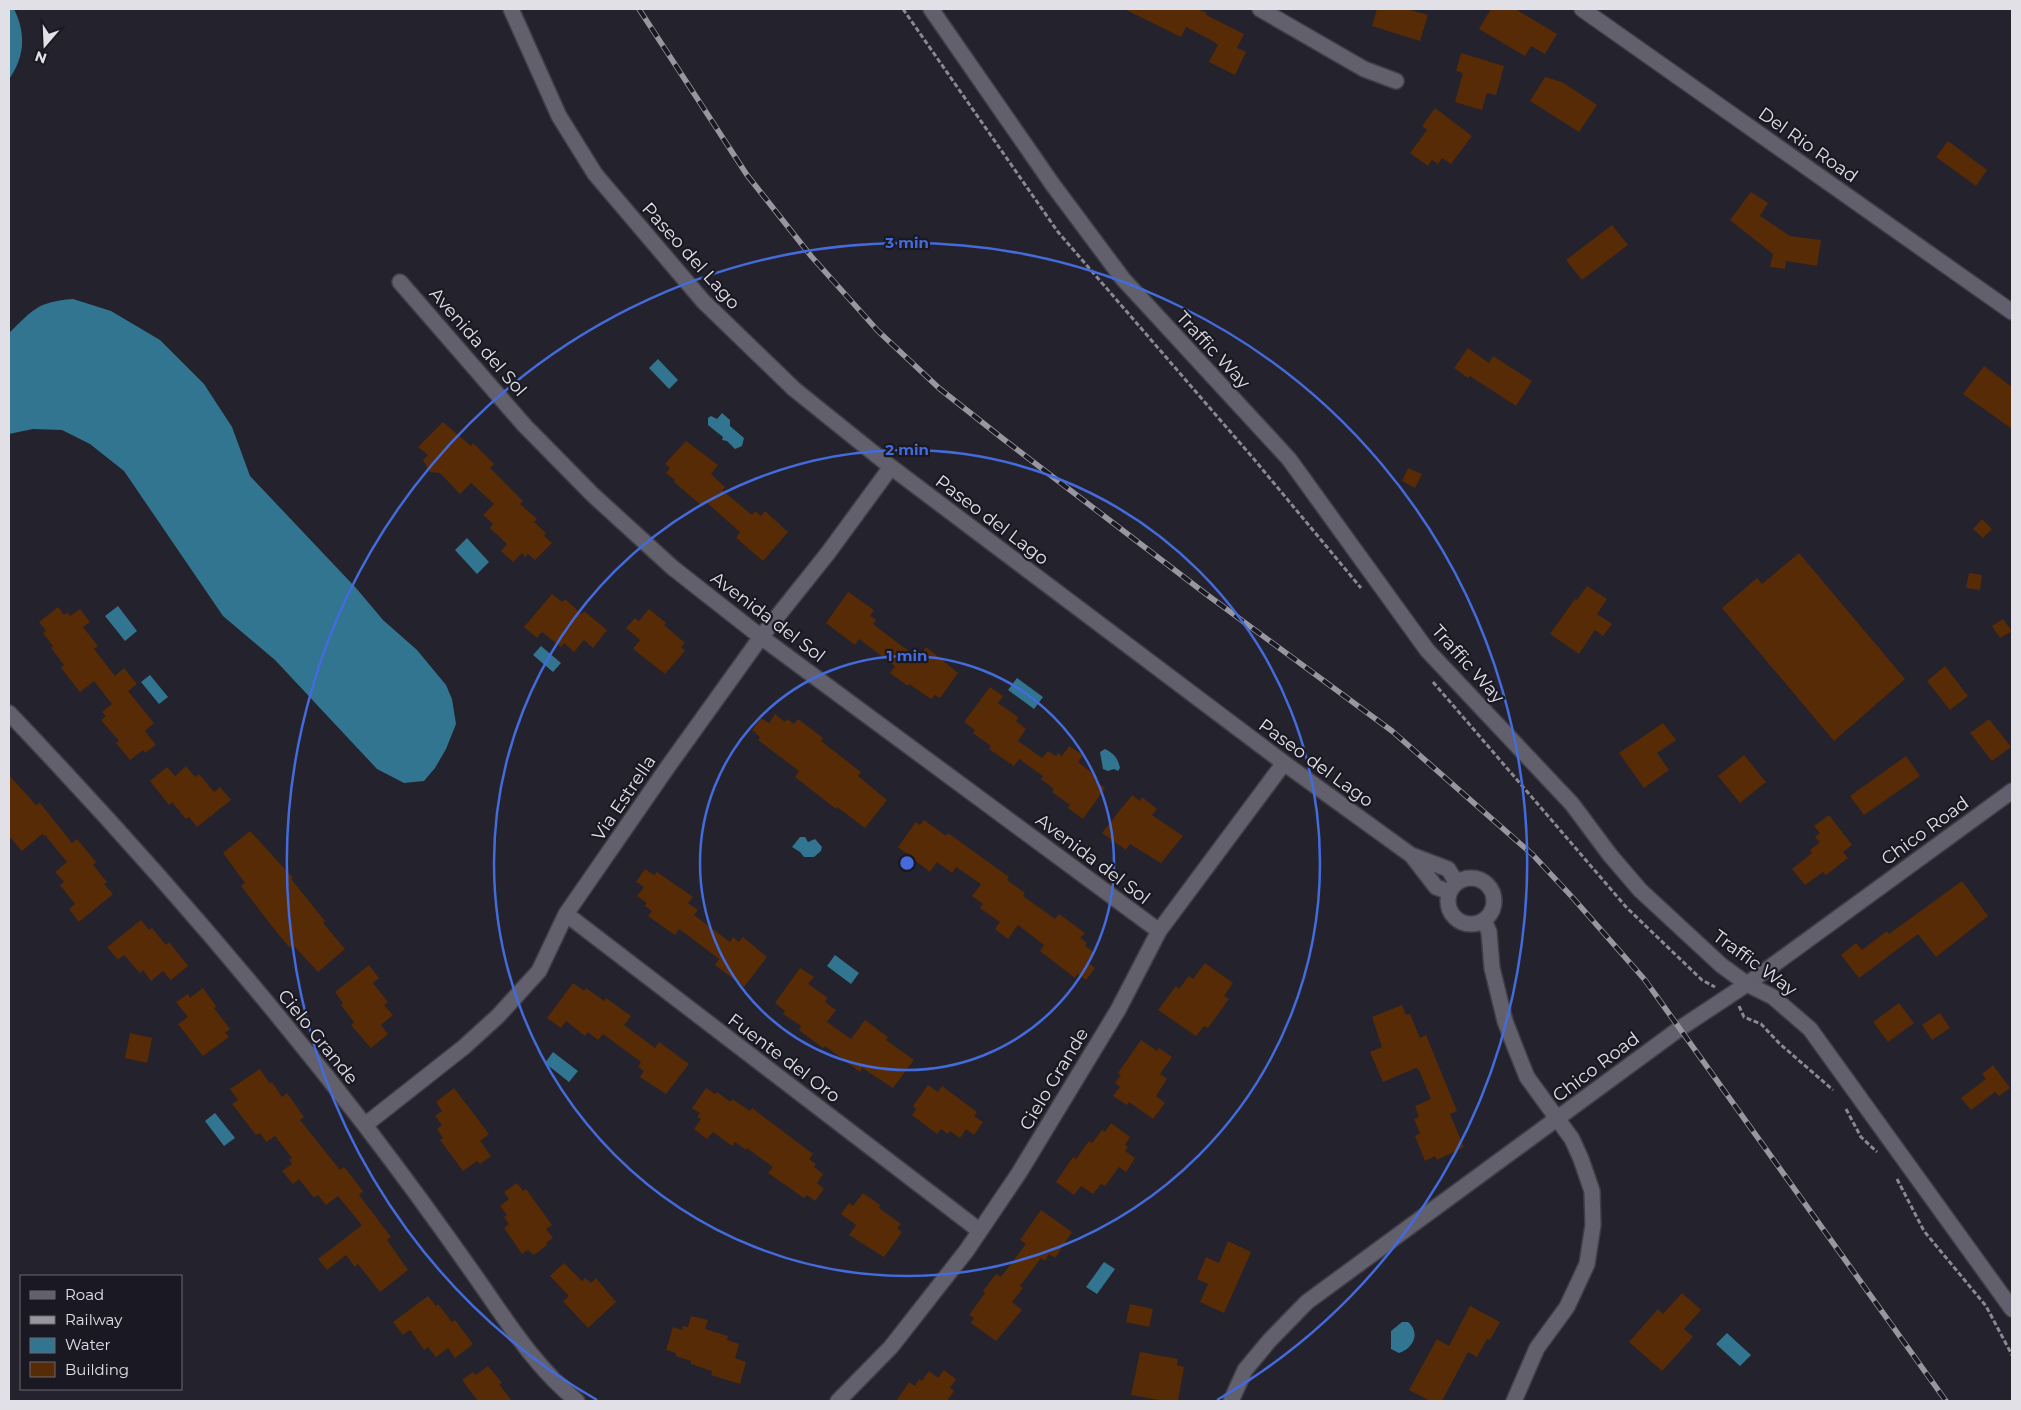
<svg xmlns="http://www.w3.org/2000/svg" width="2021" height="1410" viewBox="0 0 2021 1410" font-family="Montserrat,sans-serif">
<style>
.water{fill:#317590}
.building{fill:#572b05}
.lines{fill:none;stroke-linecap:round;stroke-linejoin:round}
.street-casing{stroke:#403f47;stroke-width:18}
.secondary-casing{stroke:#403f47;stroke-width:18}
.path{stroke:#8a8891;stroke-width:3;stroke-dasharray:5 2.5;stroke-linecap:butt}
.street{stroke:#61606c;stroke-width:15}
.secondary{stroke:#61606c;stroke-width:15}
.rail-casing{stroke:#98979f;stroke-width:5.5}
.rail{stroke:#1a1923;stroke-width:4;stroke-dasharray:11;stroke-linecap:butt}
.ring{fill:none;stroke:#446bdb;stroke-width:2.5}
.labels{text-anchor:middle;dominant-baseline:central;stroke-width:4.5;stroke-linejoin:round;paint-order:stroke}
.street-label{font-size:18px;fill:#e1e0e7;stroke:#1a1923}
.centre{fill:#446bdb;stroke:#1a1923;stroke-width:2.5}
.ring-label{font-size:15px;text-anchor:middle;font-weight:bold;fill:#446bdb;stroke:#1a1923;stroke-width:4.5;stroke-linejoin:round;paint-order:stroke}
</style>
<rect width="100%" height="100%" fill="#24222d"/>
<path class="water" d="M9 9H14C26 33 25 57 9 79Z
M73 299 111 311 160 340 204 384 232 427 250 476 356 588 383 620 417 650 446 685 452 699 456 724 446 749 435 768 424 781 404 783 377 769 275 660 223 616 124 471 90 444 62 430 33 429 9 434V333C34 309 37 302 73 299Z
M658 359 678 380 669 389 649 368Z
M722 413 730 420V426L744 438 742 446 735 449 727 441 722 440 723 437 708 425V418L711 416 717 419Z
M467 538 489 562 477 574 455 550Z
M118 606 137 631 125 641 105 616Z
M541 646 561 663 553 672 533 655Z
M150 675 168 697 159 704 141 682Z
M1017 678 1043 697 1034 709 1008 690Z
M1105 749C1114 754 1117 756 1120 768L1118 771 1114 769 1108 771 1103 769 1100 752Z
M800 837H805L808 842 815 839 822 847 821 851 814 857H804L800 852 792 847Z
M835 955 859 973 851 984 827 966Z
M553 1052 578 1071 569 1082 545 1063Z
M215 1113 235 1138 224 1146 205 1121Z
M1104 1262 1115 1269 1097 1294 1086 1287Z
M1402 1322H1408C1421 1333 1413 1349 1399 1353L1391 1349V1331Z
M1727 1333 1751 1355 1740 1366 1716 1344Z"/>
<path class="building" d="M1124 9H1198L1207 13 1206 15 1244 34 1237 48 1246 52 1235 75 1209 62 1218 45 1211 40 1186 27 1181 37Z
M1377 9H1407L1428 15 1420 41 1372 26Z
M1491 9H1515L1557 34 1545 54 1531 46 1525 56 1479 29Z
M1461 53 1504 66 1496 95 1487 93 1482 110 1455 102 1463 73 1456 71Z
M1545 77 1562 82 1597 105 1579 132 1530 101Z
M1435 108 1472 136 1451 164 1442 158 1438 164 1432 160 1428 166 1410 153 1427 130 1422 126Z
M1948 141 1987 170 1976 186 1936 157Z
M1751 192 1768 203 1760 216 1790 236 1821 240 1817 266 1786 261 1785 269 1770 267 1773 254 1730 220Z
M1612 225 1628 245 1582 280 1566 260Z
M1468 348 1489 363 1493 356 1532 381 1516 406 1470 376 1468 378 1454 368Z
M1984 366 2012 387V429L1963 394Z
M443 422 471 446 473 443 494 464 490 468 523 501 520 504 537 519 534 522 546 533 544 536 552 543 535 560 528 554 525 557 522 553 513 562 501 551 507 544 490 528 493 524 483 515 494 504 471 483 460 494 440 473 430 472 423 460 428 455 418 447Z
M686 441 718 465 711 474 725 487 722 490 752 515 755 511 761 516 765 511 788 532 763 561 736 538 740 532 706 502 702 506 674 482 675 480 666 473 670 468 665 464Z
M1408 468 1422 474 1415 488 1402 481Z
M1982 519 1992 529 1983 538 1973 529Z
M1799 553 1905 679 1834 741 1722 608 1757 578 1762 584Z
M1969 573 1982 575 1980 590 1966 588Z
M1587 586 1607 599 1597 614 1612 624 1603 636 1595 630 1579 654 1550 634 1575 599 1577 600Z
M848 592 874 610 870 616 876 620 873 624 903 647 919 657 926 647 958 673 940 698 935 695 931 699 909 684 908 686 890 673 895 666 859 639 855 645 826 623Z
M552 594 562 602 565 599 582 614 584 611 607 630 593 648 584 640 574 652 564 643 561 647 542 632 537 638 524 627Z
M58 607 64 615 67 612 70 616 80 609 90 622 83 627 98 646 94 649 115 676 124 668 137 684 128 691 154 723 145 731 156 745 145 753 143 750 130 760 116 743 119 741 101 720 106 716 102 712 112 704 94 681 80 692 61 668 64 665 51 648 53 646 43 633 46 631 39 622Z
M649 609 666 623 664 625 685 643 681 647 685 651 665 674 633 649 640 640 626 628 635 618 639 621Z
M2003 619 2012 631 2000 638 1992 626Z
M1945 666 1968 696 1950 710 1927 681Z
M990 687 1003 696 998 703 1018 717 1016 721 1026 729 1018 741 1042 758 1048 751 1056 756 1058 753 1062 756 1069 746 1083 755 1078 762 1097 777 1094 780 1105 788 1083 819 1068 808 1070 805 1052 792 1054 789 1041 779 1043 776 1019 759 1014 766 989 749 991 746 973 733 975 730 964 722Z
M775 714 785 722 787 719 794 724 798 719 823 738 821 741 861 772 858 776 887 800 865 828 837 807 836 809 795 777 799 771 758 740 760 737 752 730 761 718 769 723Z
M1989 719 2011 747 1992 761 1970 733Z
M1663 723 1676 740 1657 753 1669 770 1644 788 1619 753Z
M1744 755 1766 782 1740 803 1718 776Z
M1906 756 1920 776 1864 815 1850 796Z
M186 766 195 777 199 774 214 792 220 787 231 800 197 827 189 817 186 819 172 802 169 805 150 781 167 767 175 776Z
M9 775 36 805 40 803 72 843 77 839 96 862 93 865 107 882 104 884 113 894 79 922 69 909 75 904 60 885 64 882 55 872 67 862 45 835 44 836 42 834 22 851 9 836Z
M1132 795 1140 801 1142 797 1157 809 1152 815 1183 836 1161 863 1130 844 1126 850 1102 833Z
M1829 815 1852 845 1843 852 1848 858 1826 875 1823 872 1805 885 1792 869 1812 853 1810 850 1820 842 1815 837 1820 833 1814 826Z
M924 820 946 836 948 833 1009 877 1007 880 1025 893 1023 896 1055 919 1059 914 1085 933 1080 938 1087 943 1085 946 1095 953 1088 962 1095 968 1086 980 1078 974 1075 978 1040 951 1044 945 1018 925 1008 939 995 929 1000 922 980 908 983 904 972 896 981 884 956 867 952 873 937 862 930 872 898 847 916 822 920 825Z
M250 831 293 878 291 879 325 921 323 923 345 949 318 972 293 945 289 947 271 925 241 886 245 883 223 853Z
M645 869 654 875 657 872 693 897 688 903 698 910 694 915 730 942 733 937 739 942 743 937 767 957 744 987 715 965 719 959 690 937 679 929 675 935 648 916 652 911 645 906 647 903 637 896 644 887 636 882Z
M1962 881 1988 916 1936 957 1918 934 1859 978 1841 955 1856 943 1862 950 1887 931 1889 934Z
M141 920 149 930 152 928 166 945 169 942 188 966 171 980 163 971 151 981 143 970 140 973 124 955 118 960 107 947Z
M1205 963 1233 983 1224 996 1229 999 1208 1028 1204 1026 1196 1036 1158 1010 1176 986 1179 989 1189 976 1193 979Z
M369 965 379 978 373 983 388 1002 384 1005 393 1015 381 1025 388 1034 371 1048 351 1025 354 1022 341 1005 343 1003 335 992Z
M800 968 814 977 808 984 828 998 825 1002 836 1010 827 1022 851 1039 865 1020 888 1037 886 1040 914 1060 893 1088 862 1068 860 1072 825 1046 823 1048 799 1030 801 1026 783 1014 785 1011 775 1003Z
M573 983 584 991 586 988 604 1001 606 998 631 1016 624 1025 655 1048 659 1042 689 1064 666 1094 640 1077 644 1071 638 1067 641 1062 603 1034 598 1040 588 1032 585 1036 566 1021 561 1028 547 1018Z
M203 988 216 1006 214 1008 230 1029 225 1033 229 1037 203 1056 178 1024 188 1017 176 1002 188 994 190 998Z
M1899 1003 1914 1023 1888 1042 1873 1022Z
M1402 1005 1406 1015 1410 1014 1420 1038 1426 1035 1457 1111 1450 1114 1464 1147 1437 1160 1435 1156 1425 1161 1415 1136 1420 1133 1414 1119 1419 1117 1415 1106 1431 1099 1419 1070 1416 1068 1383 1082 1370 1052 1382 1047 1372 1017Z
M1940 1013 1950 1028 1932 1040 1922 1025Z
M130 1033 152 1038 147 1063 125 1058Z
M1141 1040 1157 1051 1159 1048 1172 1057 1160 1074 1167 1079 1156 1096 1165 1103 1153 1119 1129 1102 1127 1105 1113 1096 1120 1087 1115 1083 1121 1075 1118 1073Z
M1993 1065 2010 1088 1999 1096 1995 1092 1971 1110 1961 1098 1986 1079 1982 1074Z
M260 1069 270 1084 272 1082 282 1097 287 1093 304 1117 300 1120 340 1170 344 1167 363 1191 359 1195 391 1237 387 1240 408 1270 380 1292 358 1264 355 1267 346 1255 327 1270 318 1259 361 1226V1224L338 1196 326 1205 318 1195 314 1198 299 1179 293 1184 282 1171 292 1164 289 1160 292 1158 275 1136 266 1142 260 1133 256 1135 232 1104 238 1100 230 1089Z
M928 1085 938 1092 942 1086 977 1112 974 1116 983 1122 974 1135 966 1129 960 1138 950 1131 948 1134 941 1129 937 1134 912 1115 916 1109 913 1106Z
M454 1088 489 1134 480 1141 491 1156 480 1164 477 1161 463 1171 440 1140 443 1138 437 1129 442 1125 435 1116 442 1111 436 1102Z
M706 1088 715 1094 717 1092 730 1102 732 1099 750 1111 752 1108 813 1154 809 1159 816 1164 814 1167 823 1174 817 1183 824 1189 815 1201 807 1195 804 1198 768 1173 773 1167 747 1148 746 1150 735 1142 732 1146 713 1132 707 1139 694 1129 701 1119 697 1117 700 1113 692 1108Z
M1111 1123 1130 1137 1125 1145 1128 1147 1125 1151 1135 1158 1126 1172 1119 1167 1105 1186 1101 1184 1093 1194 1081 1186 1074 1195 1056 1182 1073 1157 1076 1159 1089 1141 1092 1143 1102 1130 1105 1132Z
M517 1183 523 1191 526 1189 552 1225 546 1229 553 1238 546 1243 547 1245 534 1255 528 1250 522 1254 504 1228 509 1224 504 1217 507 1215 500 1206 509 1199 504 1192Z
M863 1193 880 1205 879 1208 901 1224 897 1228 902 1232 884 1257 849 1235 856 1225 841 1214 849 1203 853 1206Z
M1041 1210 1072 1232 1055 1258 1049 1254 1045 1261 1041 1258 1020 1286 1023 1288 1012 1302 1022 1310 996 1341 971 1323 974 1318 969 1315 985 1293 983 1291 996 1274 1001 1277 1026 1244 1020 1240Z
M1228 1241 1251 1252 1224 1313 1200 1302 1208 1284 1197 1279 1206 1257 1219 1263Z
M564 1263 582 1281 585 1278 591 1283 596 1278 616 1302 588 1328 563 1301 569 1296 550 1276Z
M1682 1293 1701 1310 1684 1329 1693 1337 1662 1371 1629 1342 1658 1309 1663 1314Z
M428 1296 436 1306 438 1304 452 1322 455 1320 473 1344 455 1358 448 1348 436 1357 428 1347 424 1350 410 1330 403 1335 393 1322Z
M1130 1304 1153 1309 1149 1327 1126 1322Z
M1470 1306 1500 1322 1490 1340 1487 1339 1477 1357 1468 1352 1442 1401H1430L1409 1390 1437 1339 1449 1346Z
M691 1316 708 1320 705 1329 728 1336 727 1340 739 1344 735 1358 746 1362 740 1384 711 1375 712 1371 691 1364V1361L676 1356V1353L666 1350 673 1327 682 1330 683 1326 688 1327Z
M1140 1352 1178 1359 1177 1365 1184 1367 1178 1401H1165L1131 1395Z
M488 1366 502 1383 499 1384 512 1401H478L462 1380 473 1372 476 1375Z
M944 1370 956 1379 950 1388 954 1391 947 1401H896L909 1382 915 1386 919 1379 922 1381 929 1371 938 1378Z"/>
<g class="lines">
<defs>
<path id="street" d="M511 9 559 116 595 174 703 301 794 389 891 467 1284 763 1411 855 1448 869 1457 883
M1260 9 1364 69 1396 81
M1582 9 2012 312
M400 282 525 426 593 495 673 568 761 637 1159 931
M9 713C134 844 253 980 364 1124 403 1175 441 1227 478 1280 508 1323 536 1368 577 1401
M1412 856 1436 887 1449 892
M1448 901a23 23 0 1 1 46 0a23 23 0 1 1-46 0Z
M566 914 980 1231
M1484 920 1489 932 1492 968 1505 1021 1515 1047 1527 1077 1572 1139 1581 1159 1592 1191 1593 1225 1587 1264 1567 1307 1537 1348 1514 1401
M365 1125 464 1047 498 1016 539 971 566 914 667 768 761 637 828 553 891 467
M838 1401 891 1347 967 1250 1019 1173 1118 1010 1159 931 1284 763
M1231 1401 1245 1370 1269 1341 1307 1302 1679 1029 1747 984 2012 791"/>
<path id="secondary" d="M931 9 1053 185 1123 279 1289 459 1427 650 1572 804 1610 855 1640 890 1721 965 1747 984 1773 997 1810 1029 2012 1309"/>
</defs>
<use href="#street" class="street-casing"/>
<use href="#secondary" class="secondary-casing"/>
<path class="path" d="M903 9 1058 232 1253 458 1361 588
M1433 682 1627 908 1702 980 1715 987
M1739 1006 1744 1017 1761 1024 1780 1044 1833 1090
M1846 1109 1861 1137 1877 1152
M1897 1179 1924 1231 1986 1306 2012 1355"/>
<use href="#street" class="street"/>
<use href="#secondary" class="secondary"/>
<defs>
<path id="rail" d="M639 9 747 175 811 256 878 331 940 389 1002 438 1206 594 1392 731 1533 855 1573 898 1645 980 1946 1401"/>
</defs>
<use href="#rail" class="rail-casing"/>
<use href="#rail" class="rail"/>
</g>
<g class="ring">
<circle cx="907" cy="863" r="207"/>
<circle cx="907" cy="863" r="413"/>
<path d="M597 1400A620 620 0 1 1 1217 1400"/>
</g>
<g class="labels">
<g class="street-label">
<text transform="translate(1808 145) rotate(35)">Del Rio Road</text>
<text transform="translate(691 256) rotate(48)">Paseo del Lago</text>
<text transform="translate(478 342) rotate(49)">Avenida del Sol</text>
<text transform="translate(1213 350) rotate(47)">Traffic Way</text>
<text transform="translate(992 520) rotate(37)">Paseo del Lago</text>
<text transform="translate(768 617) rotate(37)">Avenida del Sol</text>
<text transform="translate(1468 664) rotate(48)">Traffic Way</text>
<text transform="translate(1316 763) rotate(36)">Paseo del Lago</text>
<text transform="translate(624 798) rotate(-56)">Via Estrella</text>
<text transform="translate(1925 831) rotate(-36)">Chico Road</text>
<text transform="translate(1093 859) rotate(37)">Avenida del Sol</text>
<text transform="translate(1755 963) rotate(36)">Traffic Way</text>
<text transform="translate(318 1037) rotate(51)">Cielo Grande</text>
<text transform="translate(784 1058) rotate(37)">Fuente del Oro</text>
<text transform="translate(1596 1067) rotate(-37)">Chico Road</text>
<text transform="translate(1054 1079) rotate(-59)">Cielo Grande</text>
</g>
</g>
<circle cx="907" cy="863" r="8" class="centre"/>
<g class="ring-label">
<text x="907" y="248">3 min</text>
<text x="907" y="455">2 min</text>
<text x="907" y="661">1 min</text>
</g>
<rect width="2021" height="1410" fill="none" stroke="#e1e0e7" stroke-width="20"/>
<rect x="20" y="1275" width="162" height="115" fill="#1a1923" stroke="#6a6971"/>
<rect x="30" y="1291" width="25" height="8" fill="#61606c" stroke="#6a6971"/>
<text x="65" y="1300" font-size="15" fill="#e1e0e7">Road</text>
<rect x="30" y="1316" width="25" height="8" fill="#98979f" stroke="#6a6971"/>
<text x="65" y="1325" font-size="15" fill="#e1e0e7">Railway</text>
<rect x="30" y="1338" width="25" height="15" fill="#317590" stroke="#6a6971"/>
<text x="65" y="1350" font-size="15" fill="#e1e0e7">Water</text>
<rect x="30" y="1362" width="25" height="15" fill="#572b05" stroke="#6a6971"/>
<text x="65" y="1375" font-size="15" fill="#e1e0e7">Building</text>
<g transform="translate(45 45) rotate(199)" stroke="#1a1923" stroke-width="4" paint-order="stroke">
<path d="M0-4L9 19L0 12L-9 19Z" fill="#e1e0e7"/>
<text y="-8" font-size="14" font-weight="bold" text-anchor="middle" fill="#e1e0e7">N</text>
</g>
</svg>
